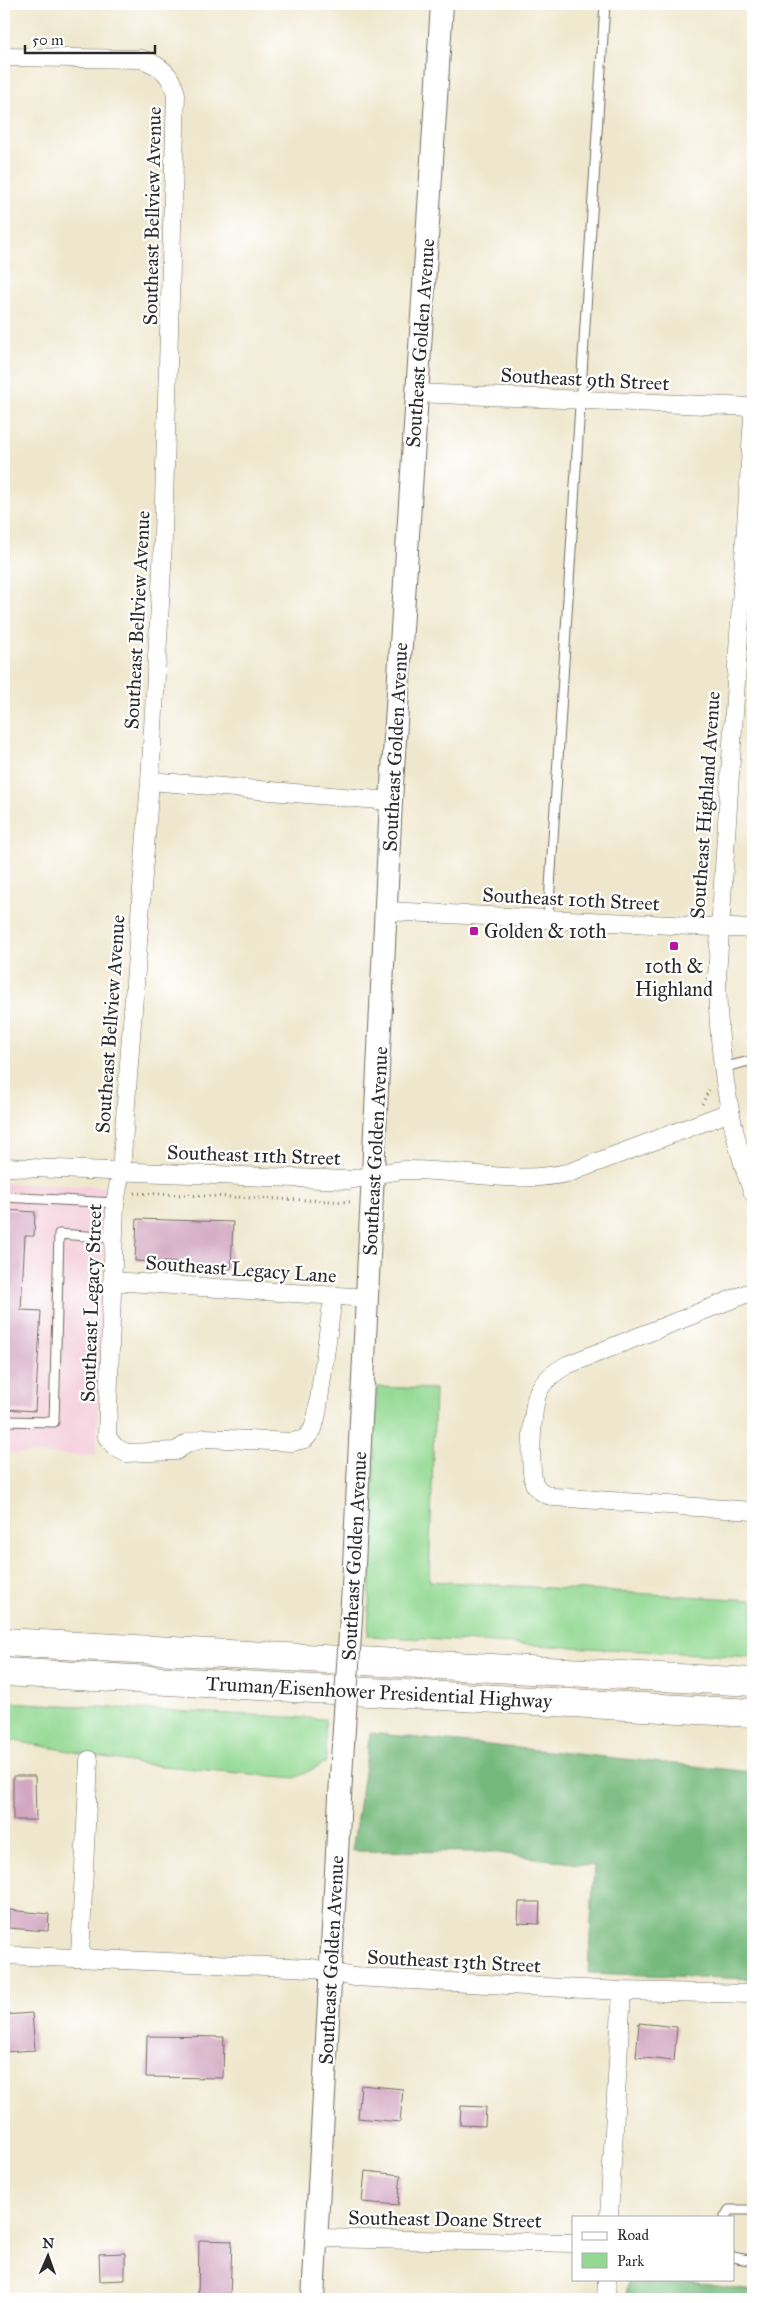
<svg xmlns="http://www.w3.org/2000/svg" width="757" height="2303" viewBox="0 0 757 2303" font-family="'IM FELL Great Primer',serif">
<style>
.built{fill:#f4cfdc}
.green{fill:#93d993;stroke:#5f825f}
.forest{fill:#76b97d;stroke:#507254}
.building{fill:#d3a7c2}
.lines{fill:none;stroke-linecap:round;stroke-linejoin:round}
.service-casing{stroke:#706d64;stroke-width:11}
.minor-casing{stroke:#706d64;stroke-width:19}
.tertiary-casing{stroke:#706d64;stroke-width:24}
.motorway-casing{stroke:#706d64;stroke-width:29}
.path{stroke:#706d64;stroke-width:3;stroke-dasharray:1 4;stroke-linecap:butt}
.service{stroke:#fff;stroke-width:9}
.minor{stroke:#fff;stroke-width:18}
.tertiary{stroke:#fff;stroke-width:22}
.motorway{stroke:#fff;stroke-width:28}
.tertiary-bridge-casing{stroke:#706d64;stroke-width:24;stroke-linecap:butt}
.tertiary-bridge{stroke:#fff;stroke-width:22}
.poi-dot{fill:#b5179e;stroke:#fff;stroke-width:2}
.labels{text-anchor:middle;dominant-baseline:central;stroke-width:4.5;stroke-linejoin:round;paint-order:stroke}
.street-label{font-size:20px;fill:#2b2b2b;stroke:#fff}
.poi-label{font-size:20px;fill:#2b2b2b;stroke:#fff;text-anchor:start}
</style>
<rect width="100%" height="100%" fill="#fff"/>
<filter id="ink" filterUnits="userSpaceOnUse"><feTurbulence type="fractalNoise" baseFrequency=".02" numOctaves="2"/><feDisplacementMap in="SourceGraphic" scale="10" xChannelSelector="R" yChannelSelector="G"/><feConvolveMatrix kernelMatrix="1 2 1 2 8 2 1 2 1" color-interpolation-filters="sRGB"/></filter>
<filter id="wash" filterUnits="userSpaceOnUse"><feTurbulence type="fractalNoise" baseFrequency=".0096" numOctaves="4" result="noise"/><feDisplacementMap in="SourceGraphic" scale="20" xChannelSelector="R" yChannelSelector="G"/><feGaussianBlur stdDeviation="1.12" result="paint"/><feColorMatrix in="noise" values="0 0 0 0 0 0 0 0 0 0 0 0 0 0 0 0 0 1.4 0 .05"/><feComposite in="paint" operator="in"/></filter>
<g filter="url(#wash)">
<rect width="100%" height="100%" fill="#efe7cd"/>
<path class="built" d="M4 1183 106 1187 96 1456 4 1453Z"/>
<path class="green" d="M377 1387 435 1389 429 1581 753 1600V1657L368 1636Z
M4 1702 325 1719 326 1762 295 1778 141 1764 4 1739Z"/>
<path class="forest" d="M370 1733 753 1772V1979L588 1973 594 1866 491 1852 352 1851Z
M628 2279H669L753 2291V2299H626Z"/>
<g id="blocks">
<path class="building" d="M6 1210 35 1212 34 1236H25L21 1310 41 1311 35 1411 4 1409V1217Z
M137 1219 233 1222 231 1269 186 1268V1263L135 1261Z
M13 1776H35L36 1820H13Z
M519 1902H540L539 1924 518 1923Z
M9 1910 49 1914 48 1931 8 1928Z
M32 2013 35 2050 4 2052V2015Z
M639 2023 677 2027 674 2061 636 2057Z
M147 2036 224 2037 223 2078 146 2077Z
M361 2085 403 2089 400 2122 358 2118Z
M461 2106 486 2107 485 2126 460 2125Z
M365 2171 401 2175 398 2205 362 2202Z
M199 2240 232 2241 230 2299H198Z
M125 2253V2280L100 2281 99 2254Z"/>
</g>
</g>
<g filter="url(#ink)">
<use href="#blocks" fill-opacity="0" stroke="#706d64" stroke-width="1"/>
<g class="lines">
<defs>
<path id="service" d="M548 919 605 4
M722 1068 753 1060
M4 1197 115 1203
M4 1421 54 1422 59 1234 114 1238
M725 2217 729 2210H753
M733 2257 753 2261"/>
<path id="minor" d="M4 57 142 59C161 66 171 74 176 94L162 569 150 781 121 1171 115 1203 107 1437 115 1447 126 1453 176 1451 188 1443 205 1438 292 1442 305 1439 313 1429 317 1414 333 1297
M416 393 753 407
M753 417 717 977C718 1050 727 1124 753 1193
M150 781 391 801
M386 911 753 929
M4 1167 348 1180C367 1177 387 1171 405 1170 461 1169 516 1186 571 1172L730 1112
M112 1281 368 1298
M753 1291 567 1365C556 1371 546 1378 539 1390 532 1404 528 1472 535 1485 539 1492 546 1495 554 1497L753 1511
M4 1955 312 1968 354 1977 622 1991 753 1994
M80 1957 89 1760
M609 2217 622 1991
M317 2238 573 2243
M606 2299 607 2279"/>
<path id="tertiary" d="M353 1586 391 801 442 4
M313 2299 342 1760"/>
<path id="motorway" d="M4 1642 753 1682
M4 1672 753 1713"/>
</defs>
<use href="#service" class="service-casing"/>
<use href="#minor" class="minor-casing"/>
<use href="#tertiary" class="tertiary-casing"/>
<use href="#motorway" class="motorway-casing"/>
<path class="path" d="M702 1104 709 1090
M134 1193 352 1202"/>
<use href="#service" class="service"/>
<use href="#minor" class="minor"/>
<use href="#tertiary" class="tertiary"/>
<use href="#motorway" class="motorway"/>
<defs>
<path id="tertiary-bridge" d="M342 1760 353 1586"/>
</defs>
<use href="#tertiary-bridge" class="tertiary-bridge-casing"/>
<use href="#tertiary-bridge" class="tertiary-bridge"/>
</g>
</g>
<g class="poi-dot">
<rect x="469" y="926" width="10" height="10" rx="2.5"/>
<rect x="669" y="941" width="10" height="10" rx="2.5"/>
</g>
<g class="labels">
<g class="street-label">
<text transform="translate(152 216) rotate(-89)">Southeast Bellview Avenue</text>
<text transform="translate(420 343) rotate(-86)">Southeast Golden Avenue</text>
<text transform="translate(585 379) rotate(3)">Southeast 9th Street</text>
<text transform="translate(137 620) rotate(-87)">Southeast Bellview Avenue</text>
<text transform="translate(395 747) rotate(-87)">Southeast Golden Avenue</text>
<text transform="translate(705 805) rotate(-86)">Southeast Highland Avenue</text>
<text transform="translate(571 899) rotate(3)">Southeast 10th Street</text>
<text transform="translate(110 1024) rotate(-86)">Southeast Bellview Avenue</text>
<text transform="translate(375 1151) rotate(-87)">Southeast Golden Avenue</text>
<text transform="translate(254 1155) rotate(2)">Southeast 11th Street</text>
<text transform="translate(241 1269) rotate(4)">Southeast Legacy Lane</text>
<text transform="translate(91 1303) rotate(-88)">Southeast Legacy Street</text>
<text transform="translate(354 1556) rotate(-87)">Southeast Golden Avenue</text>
<text transform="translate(379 1692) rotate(3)">Truman/Eisenhower Presidential Highway</text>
<text transform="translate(331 1960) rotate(-87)">Southeast Golden Avenue</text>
<text transform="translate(454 1961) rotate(3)">Southeast 13th Street</text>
<text transform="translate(445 2219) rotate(1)">Southeast Doane Street</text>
</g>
<g class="poi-label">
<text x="484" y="931">Golden &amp; 10th</text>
<text x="674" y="966" text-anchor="middle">10th &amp;<tspan x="674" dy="23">Highland</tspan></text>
</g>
</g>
<rect width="757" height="2303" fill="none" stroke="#fff" stroke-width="20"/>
<rect x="572" y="2216" width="162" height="65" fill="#ffffff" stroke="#aaaaaa"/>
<rect x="582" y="2232" width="25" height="8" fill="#ffffff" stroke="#aaaaaa"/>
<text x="617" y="2240" font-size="15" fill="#2b2b2b">Road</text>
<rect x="582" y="2253" width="25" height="15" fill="#93d993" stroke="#aaaaaa"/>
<text x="617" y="2266" font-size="15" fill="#2b2b2b">Park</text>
<g transform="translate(48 2256) rotate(2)" stroke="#ffffff" stroke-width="4" paint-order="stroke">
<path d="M0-4L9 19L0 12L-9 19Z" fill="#2b2b2b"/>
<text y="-8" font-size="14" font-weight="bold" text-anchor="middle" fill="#2b2b2b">N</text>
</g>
<path d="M25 45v8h130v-8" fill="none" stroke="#2b2b2b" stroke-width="2.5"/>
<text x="32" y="45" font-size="15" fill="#2b2b2b" stroke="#ffffff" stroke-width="4" paint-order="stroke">50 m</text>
</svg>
